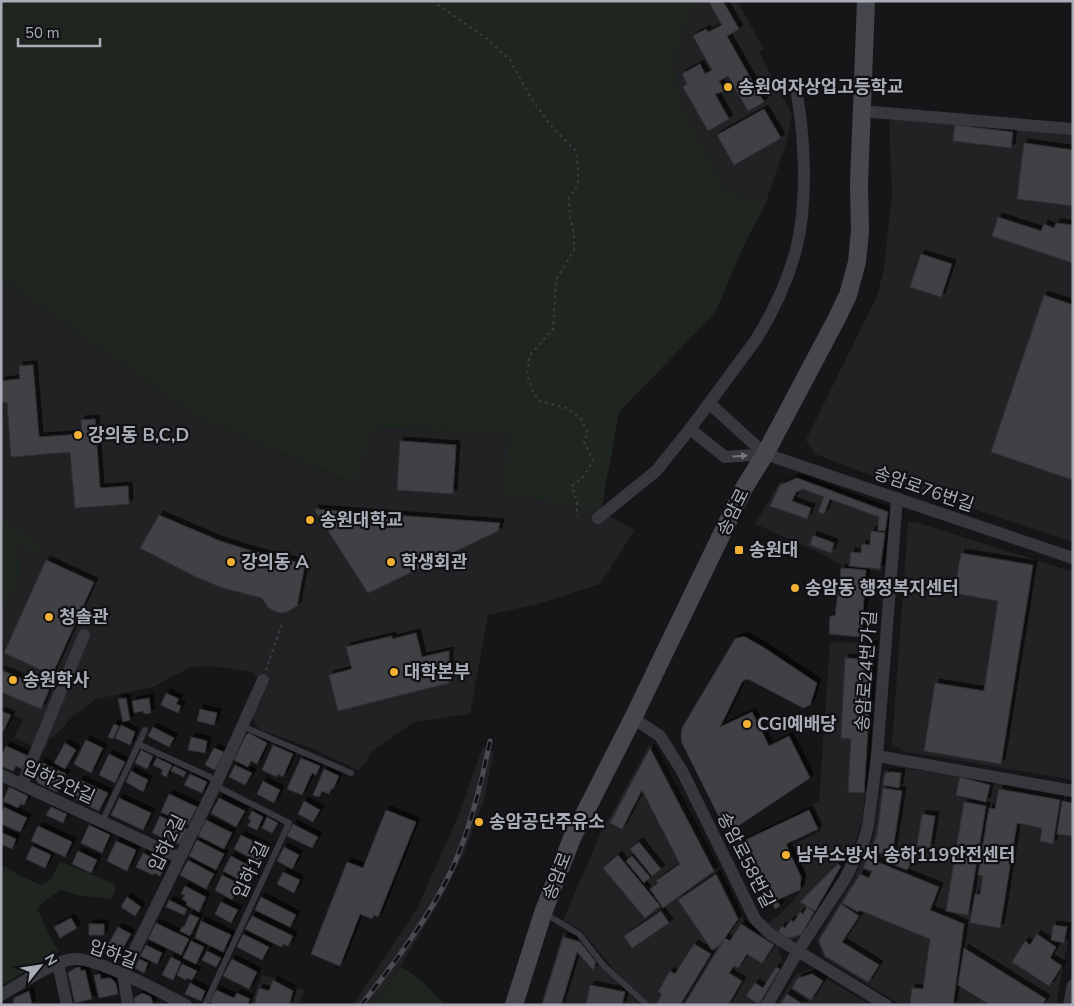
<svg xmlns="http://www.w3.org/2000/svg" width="1074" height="1006" viewBox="0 0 1074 1006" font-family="'Nunito Sans','Noto Sans KR',sans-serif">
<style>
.built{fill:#222225}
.green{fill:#1e261f}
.building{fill:#404145;stroke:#303034;filter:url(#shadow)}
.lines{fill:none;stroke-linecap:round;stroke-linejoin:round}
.path{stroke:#3d3f44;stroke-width:2;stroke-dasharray:2.5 4;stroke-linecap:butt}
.lane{stroke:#37383d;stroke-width:6}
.street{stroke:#37383d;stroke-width:12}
.secondary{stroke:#45474d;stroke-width:18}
.rail-casing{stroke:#4a4c52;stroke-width:5}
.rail{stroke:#111113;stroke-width:3;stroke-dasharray:9;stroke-linecap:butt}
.oneway{fill:#757881}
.poi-dot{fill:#f2b134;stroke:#111113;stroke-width:2}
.labels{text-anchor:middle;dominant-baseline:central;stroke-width:4.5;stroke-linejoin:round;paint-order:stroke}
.poi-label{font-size:18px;font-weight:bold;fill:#a8adb8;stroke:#111113;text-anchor:start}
.street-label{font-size:18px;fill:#a8adb8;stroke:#111113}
</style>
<defs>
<filter id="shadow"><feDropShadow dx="4" dy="-4" stdDeviation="0" flood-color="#0009"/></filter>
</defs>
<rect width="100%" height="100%" fill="#161618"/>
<path class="built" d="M695 1H737L764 49 759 52 792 114 787 140 765 205 724 189 682 106 674 68 679 46Z
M894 119 1073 133V542L865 473 815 454 806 440 877 296 884 269 892 193 889 122Z
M1 278 197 417 353 484 374 427 510 434 601 511 635 530 600 584 538 604 488 615 470 714 414 722 371 752 365 764 358 770 311 748 258 729 253 717 270 681 258 678 253 672 209 666 189 668 153 687 96 699 73 716 55 736 50 738 44 751 14 738 23 720 1 707Z
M795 476 889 510 881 571 842 566 818 552 755 524 780 482Z
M908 522 919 523 1073 572V780L903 751 892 744Z
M830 642 875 643 868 763 862 821 853 848 805 932 799 937 788 941 767 924 784 911 799 893 807 877 792 845 822 830 810 805 819 801Z
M649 745 654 747 672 779 740 915 748 926 777 944 784 966 761 1005H652L621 978 581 930 563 920 601 833Z
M483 747 494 752 484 800 464 853 440 901 390 983 371 1005H352L359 996 417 909 457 819Z
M900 767 1073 796V913L1056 1005H901L823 957 817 939 851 883 871 844 875 828 883 772 891 768Z
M563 932 578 938 608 974 641 1005H541Z
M811 969 870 1005H777L796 974Z
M262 975 278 979 304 990 299 1005H251Z"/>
<path class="green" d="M1 1H695L679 46 674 68 682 106 724 189 765 205 744 245 715 313 619 412 601 511 502 493 510 434 374 427 354 484 197 417 1 278Z
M1 518 42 545 35 553 15 542C24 570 21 587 1 609Z
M60 862 106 880 116 886 112 899 81 896 61 890 47 899 37 909 58 952 1 986V867H6L22 877 41 885 51 879Z
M401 966 424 983 445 1005H371L390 983Z"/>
<path class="building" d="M711 1H723L739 29 727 36 764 102 748 111 728 76 719 81 725 91 715 94 729 119 708 131 683 87 687 84 682 74 700 64 705 74 712 70 693 36 706 29 708 32 722 25 709 2Z
M764 109 781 138 734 165 717 135Z
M955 125 1013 132 1011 148 953 141Z
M1024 143 1073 150V206L1017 199Z
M998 217 1041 231 1044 224 1054 228 1056 223 1073 225V263L992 236Z
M921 254 952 264 941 297 910 287Z
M1044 295 1073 305V480L991 452Z
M33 365 39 437 82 434 81 420 95 419 100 488 128 486 129 504 75 508 70 452 11 457 7 402 1 403V381L20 379 19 366Z
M400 441 456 445 453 494 397 490Z
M797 478 888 512 885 531 878 530 879 517 830 499 824 514 818 512 824 497 803 489 796 492 792 501 811 508 807 519 770 506 780 485Z
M314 509 500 523 498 531 368 593Z
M159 515 220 541 252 551 305 564 297 606 287 612 280 613 272 610 267 606 262 598 223 588 196 577 140 548Z
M871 531 885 533 880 569 849 566 851 552 861 553 862 544 870 545Z
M813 535 834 543 831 553 810 545Z
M961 553 1033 565 1001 764 924 751 935 683 984 691 998 601 954 593Z
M46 560 94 582 52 675 4 653Z
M841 568 866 570 861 637 829 634 830 616H835Z
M416 633 422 657 449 651V683L338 711 329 675 352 669 346 647 392 636V639Z
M741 637H745L763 647 817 683 810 705 803 708 750 680 746 679 742 682 720 727 752 712 769 746 789 736 810 778 738 826H732L722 823 682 743 681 736 682 728 735 639Z
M863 644 873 645 864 793 848 792 851 739 841 738 845 658 862 659Z
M1 670 49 690 41 709 1 692Z
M166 693 179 699 176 704 181 706 178 713 161 705Z
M126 698 130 720 123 722 118 699Z
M149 698 151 713 144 714 143 711 134 713 132 701Z
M200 709 217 713 214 725 197 721Z
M1 711 11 715 3 732 1 731Z
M114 724 119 726 113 739 108 737Z
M121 725 135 732 130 745 115 738Z
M153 727 174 738 169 747 148 736Z
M249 733 267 743 257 764 251 761 248 767 234 760 246 735Z
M191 737 207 741 205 753 188 750Z
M86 740 103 748 91 773 74 764Z
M65 743 76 750 65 769 54 763Z
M273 745 293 754 283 777 278 774 277 777 262 770Z
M6 746 28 756 22 769 16 766 13 771 1 766V756Z
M214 748 224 752 215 770 205 765Z
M650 748 714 871 663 908 650 889 658 883 656 881 680 864 642 790 622 829 610 823Z
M141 750 153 756 147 769 135 763Z
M109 754 125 762 115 783 99 775Z
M157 758 172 765 166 777 161 774 163 770 153 765Z
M301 758 320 766 316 775 312 773 302 795 287 789Z
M41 762 66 774 57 792 38 783 34 775Z
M235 765 252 773 245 785 229 777Z
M174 766 186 772 184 777 171 771Z
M324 769 339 776 333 789H331L329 794 322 791 319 797 313 795Z
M131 771 148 780 143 792 126 782Z
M892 772 901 773 899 788 883 785 885 773Z
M190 774 207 782 202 793 184 785Z
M960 777 990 785 986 802 956 795Z
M80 780 108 793 99 811 76 800 78 797 73 794Z
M263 781 280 790 274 803 257 794Z
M9 787 28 796 24 805 20 804 18 808 3 801Z
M883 788 902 791 892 855 879 853 875 861 939 887 930 910 964 924 953 1005 910 1004 912 988 923 989 930 939 859 910 858 912 842 903 860 874 869 878 872 871 863 868 877 835Z
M999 789 1060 800 1053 844 1040 841 1042 828 1017 823 1000 928 970 923 975 894 980 895 983 876 978 875 989 808 995 809Z
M169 794 197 807 188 825 161 812Z
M119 798 151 813 143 830 111 815Z
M219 798 245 811 236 827 211 813Z
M304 801 320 810 313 822 298 814Z
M1062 801 1073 803V836L1057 834Z
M964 802 986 806 968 915 946 911Z
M4 807 27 818 20 832 1 824V813Z
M51 807 67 814 63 823 46 815Z
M386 810 416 822 378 917 374 915 372 919 360 914 340 966 311 954 347 862 363 868Z
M809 810 818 829 786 844 801 877 800 890 777 900 780 906 775 909 753 862 746 865 737 844Z
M252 811 263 817 257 830 248 826 251 820 248 819Z
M922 814 935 816 930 848 917 846Z
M160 816 187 829 180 843 177 844 152 833Z
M267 817 278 823 272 833 262 828Z
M206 820 232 833 224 849 198 836Z
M293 824 318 837 312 848 287 836Z
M89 825 110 835 102 853 81 843Z
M38 826 72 842 65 857 31 841Z
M1 832 16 839 12 849 1 844Z
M241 835 267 848 260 863 234 849Z
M197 840 224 854 216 870 189 856Z
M116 841 136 850 127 871 107 861Z
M639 842 661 869 652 876 630 849Z
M32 846 51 855 45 868 26 859Z
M284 847 299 855 292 869 277 861Z
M78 851 97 860 91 873 72 864Z
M143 853 166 864 160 876 154 873 153 875 136 867Z
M618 855 660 906 645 918 603 868Z
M231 856 257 870 249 885 223 871Z
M632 856 650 877 644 883 626 861Z
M897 856 911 862 907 870 894 865Z
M188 860 214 874 206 889 180 875Z
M838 864 841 866 815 911 800 902Z
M283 872 300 880 294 893 277 884Z
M716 874 738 919 720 945 712 950 678 900Z
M222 875 240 884 232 900 215 890Z
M185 886 206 897 199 912 186 905 187 902 182 899 185 895 181 894Z
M127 897 141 907 135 916 121 907Z
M261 897 296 915 290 927 255 910Z
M169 900 187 909 184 915 166 907Z
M221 902 238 910 231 923 215 914Z
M841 904 859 916 842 942 879 965 868 982 825 956 819 940Z
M807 907 814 912 801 935 788 938 778 932 782 926 785 928 791 920 794 922 800 912 803 914Z
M661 911 669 923 632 948 624 936Z
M190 914 199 918 190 936 180 931 182 927H184Z
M252 916 293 936 288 946 283 944 281 947 245 929Z
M71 918 77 928 60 938 54 927Z
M201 921 231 935 223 952 195 938Z
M156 923 189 939 181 955 148 939Z
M89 924H104V935H89Z
M741 924 774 945 762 963 747 954 738 968 734 966 729 973 742 981 728 1005H684L725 938 730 941Z
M1053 925 1067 927 1064 943 1051 940Z
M118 927 131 934 117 959 104 952Z
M243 934 269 947 262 960 237 947Z
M1037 934 1056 947 1050 958 1062 966 1049 986 1012 962 1025 941 1030 945Z
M563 937 580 942 596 962 593 970 577 952 561 1005H542Z
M191 941 204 947 196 964 183 958Z
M694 944 711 954 680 1005H656L662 994 658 992 670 971 675 974Z
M146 945 162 953 157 964 140 956Z
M964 948 1046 999 1042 1005H990L958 985Z
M207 951 221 958 216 967 202 960Z
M171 957 181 962 173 980 162 975Z
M139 959 148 963 144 973 135 968Z
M232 959 257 972 249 989 223 976Z
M182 964 197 971 192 980 187 978 186 980 177 975Z
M80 967 81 971 85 970 92 999 75 1003 68 973 75 968Z
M776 967 780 969 759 1004 746 996 755 983 763 988Z
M100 974 101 979 110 978 113 980 116 984 118 994 99 998 94 975Z
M812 974 823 981 811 1000 792 988 798 978Z
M273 980 293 991 289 1005H254L259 988 269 991Z
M190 983 205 991 201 1001 185 994Z
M590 985 625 992 622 1005H586Z
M216 990 234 998 237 993 250 999 247 1005H216L210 1002Z
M29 991 32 1005H13L14 998Z
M142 993 151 997 153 1005H135L134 998Z
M787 994 804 1005H780Z"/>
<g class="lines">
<path class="path" d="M432 1 486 38 510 60 533 101 552 127 576 151 578 167V184L569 198 570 218 574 233V250L556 280 553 329 530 355 527 375 534 394 540 401 566 408 581 419 588 433 584 442 593 461 583 477 572 486 577 502V516
M266 670 282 624"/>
<path class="lane" d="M242 726 351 773
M138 744 210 777 222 789 289 823 205 1005
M102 822 145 730
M544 913 579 934 604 966 647 1005"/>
<path class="street" d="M861 111 1073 129
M709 403 765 454
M690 429 725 457 765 454 1073 558
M598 518 656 471 690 429 755 341C773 313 787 282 796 250 808 203 805 142 797 94
M633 718 660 736 682 771 755 919 770 934 886 1005
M877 756 1073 791
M1 775 180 858
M22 785 84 635
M58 964 67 1005
M1 995C19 985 54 961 73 959 97 957 162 993 186 1005
M128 1005 123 974 216 784 263 680
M767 1005 798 951 845 879 864 841 868 826 877 756 897 498
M1069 1005 1073 985"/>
<path class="secondary" d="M514 1005 543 913 572 838 633 718 744 488 765 454 837 318 848 295 857 262 860 231 859 184 866 1"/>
<defs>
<path id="rail" d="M361 1005C395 963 438 906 458 855 473 818 482 780 490 741"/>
</defs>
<use href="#rail" class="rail-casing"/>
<use href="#rail" class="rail"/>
</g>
<defs><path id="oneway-solid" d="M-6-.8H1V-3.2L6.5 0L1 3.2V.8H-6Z" transform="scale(1.25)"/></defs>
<use class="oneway" href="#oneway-solid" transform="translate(740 456) rotate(-4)"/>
<g class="poi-dot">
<circle cx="728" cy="87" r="5"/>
<circle cx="78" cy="435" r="5"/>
<circle cx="310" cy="520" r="5"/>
<rect x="734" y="545" width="10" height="10" rx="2.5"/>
<circle cx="231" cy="562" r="5"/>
<circle cx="391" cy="562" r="5"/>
<circle cx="795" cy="588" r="5"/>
<circle cx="49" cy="617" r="5"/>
<circle cx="394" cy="672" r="5"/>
<circle cx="13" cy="680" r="5"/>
<circle cx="747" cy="724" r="5"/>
<circle cx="479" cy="822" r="5"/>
<circle cx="786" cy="855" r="5"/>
</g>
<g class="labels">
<g class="poi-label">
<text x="738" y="87">송원여자상업고등학교</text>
<text x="88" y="435">강의동 B,C,D</text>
<text x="320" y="520">송원대학교</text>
<text x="749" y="550">송원대</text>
<text x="241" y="562">강의동 A</text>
<text x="401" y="562">학생회관</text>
<text x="805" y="588">송암동 행정복지센터</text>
<text x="59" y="617">청솔관</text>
<text x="404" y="672">대학본부</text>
<text x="23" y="680">송원학사</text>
<text x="757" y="724">CGI예배당</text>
<text x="489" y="822">송암공단주유소</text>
<text x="796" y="855">남부소방서 송하119안전센터</text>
</g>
<g class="street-label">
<text transform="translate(924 489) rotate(19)">송암로76번길</text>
<text transform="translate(733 512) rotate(-64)">송암로</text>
<text transform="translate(866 671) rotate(-86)">송암로24번가길</text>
<text transform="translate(59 782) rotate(25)">입하2안길</text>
<text transform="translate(167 843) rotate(-64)">입하2길</text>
<text transform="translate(746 860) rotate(63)">송암로58번길</text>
<text transform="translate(251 870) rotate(-65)">입하1길</text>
<text transform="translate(557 876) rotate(-69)">송암로</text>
<text transform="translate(113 954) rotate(20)">입하길</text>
</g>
</g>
<rect width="1074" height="1006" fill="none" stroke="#a8adb8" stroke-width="5"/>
<g transform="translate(40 966) rotate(60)" stroke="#111113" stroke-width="4" paint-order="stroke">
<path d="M0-4L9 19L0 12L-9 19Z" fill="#a8adb8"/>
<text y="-8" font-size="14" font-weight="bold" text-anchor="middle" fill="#a8adb8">N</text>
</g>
<path d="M18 38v8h82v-8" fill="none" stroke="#a8adb8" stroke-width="2.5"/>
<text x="25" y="38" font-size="15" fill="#a8adb8" stroke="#111113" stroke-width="4" paint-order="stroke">50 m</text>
</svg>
